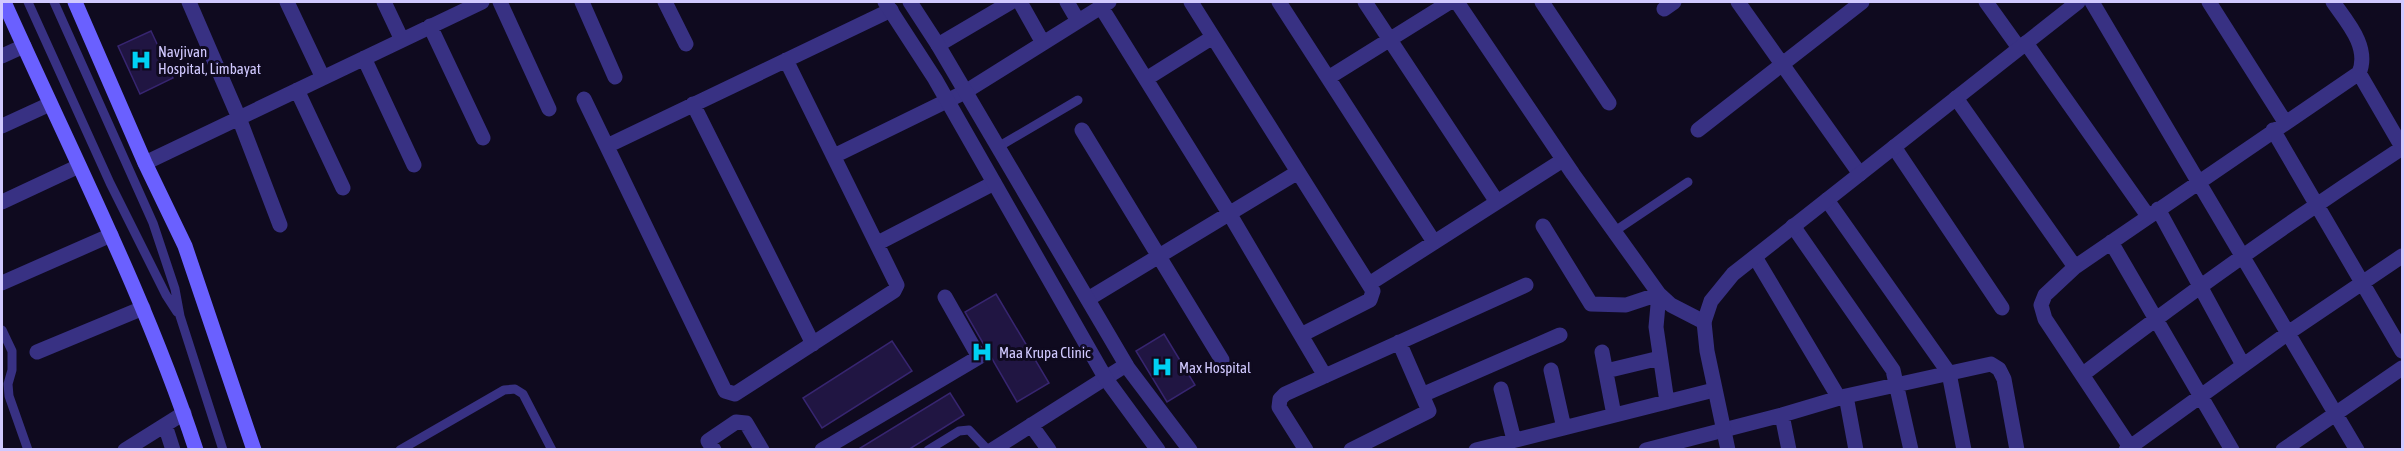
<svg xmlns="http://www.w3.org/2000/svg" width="2404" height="451" viewBox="0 0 2404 451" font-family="'Asap Condensed',sans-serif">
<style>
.building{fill:#201542;stroke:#372570;stroke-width:1.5}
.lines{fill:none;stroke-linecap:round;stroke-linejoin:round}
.service{stroke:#383183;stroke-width:9}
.minor{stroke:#383183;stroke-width:15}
.tertiary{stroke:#383183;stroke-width:15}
.secondary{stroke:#6a60ff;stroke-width:15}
.labels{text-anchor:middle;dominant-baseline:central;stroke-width:6;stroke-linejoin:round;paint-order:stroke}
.poi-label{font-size:15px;fill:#d1c9ff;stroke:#0f0a1f;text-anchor:start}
</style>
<rect width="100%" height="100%" fill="#0f0a1f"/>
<path class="building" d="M151 31 173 78 140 94 118 46Z
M996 294 1049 383 1017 402 965 312Z
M1164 334 1195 385 1167 402 1136 351Z
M892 341 912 371 822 428 803 398Z
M950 393 964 415 908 450H857Z"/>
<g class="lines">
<path class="service" d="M28 2 110 183 166 295 177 312
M54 2 153 223 175 289 180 316 223 450
M998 147 1078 100
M1615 231 1688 182
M2 330 12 351V370L8 384 9 396 28 450
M400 450 504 390 515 389 523 394 552 450
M928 450 959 431 969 430 988 450"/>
<path class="minor" d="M189 2 239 118 280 225
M287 2 323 78
M384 2 402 40
M500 2 549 109
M582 2 615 77
M665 2 686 44
M1020 2 1043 43
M1067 2 1078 21
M1191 2 1373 291 1370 300 1301 335
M1279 2 1434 242
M1365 2 1497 202
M1457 2 1573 174 1659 294 1671 305 1704 322
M1542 2 1609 103
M1738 2 1860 174
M1986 2 2019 48
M2092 2 2357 450
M2209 2 2285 122
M1101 7 1229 213 1325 376
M1664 9 1674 2
M430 26 483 138
M2026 43 2148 216
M938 45 1011 2
M2 56 24 46
M364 58 414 165
M2359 73 2402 147
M1328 78 1450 2
M1146 79 1213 37
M297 90 343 188
M1956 98 2075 267
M584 99 725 391 735 394 894 291 897 285 786 60
M693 104 813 344
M2 126 50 104
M1082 130 1222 360
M1698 130 1862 2
M2273 130 2402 351
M607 146 891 10
M1894 147 2002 308
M834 156 965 92 1109 2
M145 163 482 2
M1827 200 1949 373 1964 450
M2 202 79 166
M2158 209 2243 365
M1543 226 1591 304 1626 305 1659 294 1656 327 1667 402
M1793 226 1893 370 1911 450
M2111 242 2232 450
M878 243 994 183
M1755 257 1839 398
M2 283 111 235
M1369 284 1563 160
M1088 299 1298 172
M37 352 143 308
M1602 352 1614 415
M1551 370 1564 428
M1606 371 1660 358
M2082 375C2186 295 2293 219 2402 148
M1501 389 1514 440
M1422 395 1560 335
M1846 396 1856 450
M1782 415 1789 450
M165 425 173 450
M1031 425 1049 450
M125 450 184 413
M714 450 708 441 736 422 746 423 762 450
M822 450 979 357 945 297
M992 450 1126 365
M1306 450 1279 407 1280 399 1285 394 1526 285
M1351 450 1429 411 1399 342
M1476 450 1714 390
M1646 450 1782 415 1846 396 1991 364 1999 369 2004 379 2017 450
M2126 450 2288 333 2402 256
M2132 450 2045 319 2041 305 2045 295 2075 267 2359 73C2370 47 2347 22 2333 2
M2283 450 2402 368"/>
<path class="tertiary" d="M885 2 935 79 1106 379 1158 450
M910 2 938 45 1128 368 1190 450
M1728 450 1707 351 1704 322 1711 301 1733 274 2078 2"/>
<path class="secondary" d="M4 2C70 150 145 295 196 450
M75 2 145 163 185 246 254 450"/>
</g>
<defs>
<symbol id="hospital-bare" viewBox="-9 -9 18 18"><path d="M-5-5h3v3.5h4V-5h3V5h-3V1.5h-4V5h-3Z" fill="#00d1f4" stroke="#0f0a1f" stroke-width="2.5" paint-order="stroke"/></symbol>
</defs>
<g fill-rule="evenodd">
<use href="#hospital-bare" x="126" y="45" width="30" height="30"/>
<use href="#hospital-bare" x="967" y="337" width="30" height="30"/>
<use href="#hospital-bare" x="1147" y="352" width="30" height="30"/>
</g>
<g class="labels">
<g class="poi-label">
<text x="158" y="51">Navjivan<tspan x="158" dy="17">Hospital, Limbayat</tspan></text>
<text x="999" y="352">Maa Krupa Clinic</text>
<text x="1179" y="367">Max Hospital</text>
</g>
</g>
<rect width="2404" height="451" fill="none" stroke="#d1c9ff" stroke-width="6"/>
</svg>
